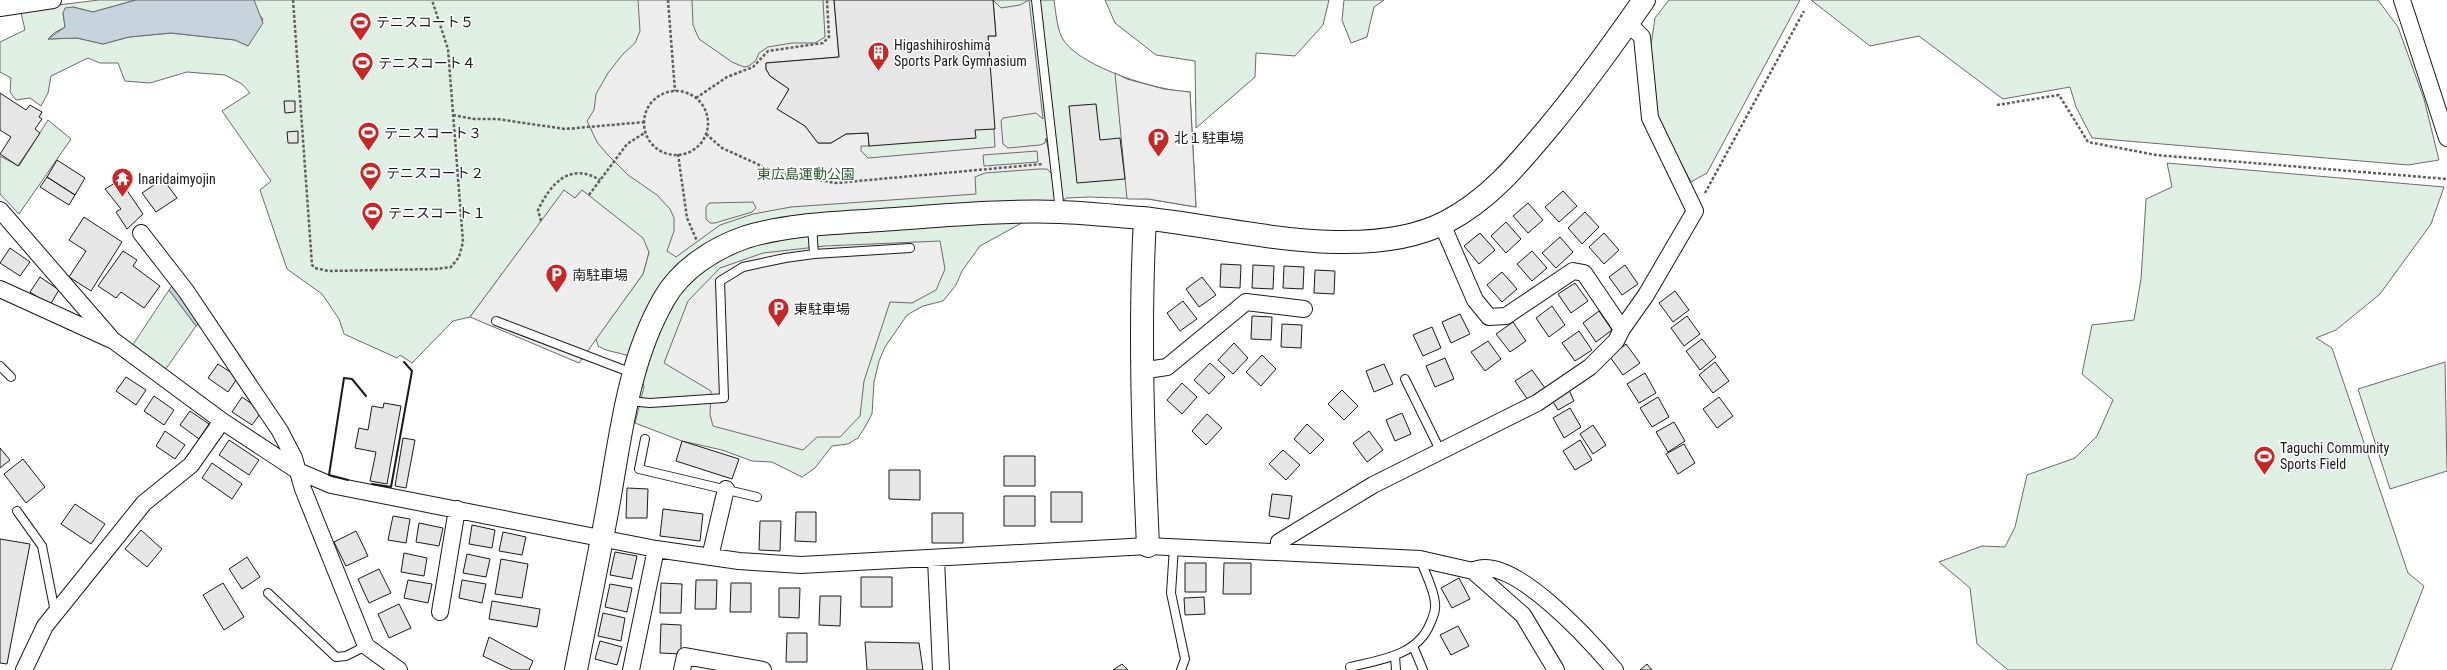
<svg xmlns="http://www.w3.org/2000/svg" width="2447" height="670" viewBox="0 0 2447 670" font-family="'Roboto Condensed','Noto Sans JP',sans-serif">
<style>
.green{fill:#e0efe3;stroke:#6a6a6a}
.parking{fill:#ededed;stroke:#6a6a6a;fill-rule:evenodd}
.water{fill:#c6d2dc;stroke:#6a6a6a}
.building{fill:#e6e6e6;stroke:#1a1a1a}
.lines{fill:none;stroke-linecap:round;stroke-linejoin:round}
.lane-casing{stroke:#1a1a1a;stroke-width:10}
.street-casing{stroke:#1a1a1a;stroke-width:18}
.secondary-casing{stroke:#1a1a1a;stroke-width:24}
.path{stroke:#5f5f5f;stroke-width:2.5;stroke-dasharray:3 2;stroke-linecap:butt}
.lane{stroke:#fff;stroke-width:8}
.street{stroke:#fff;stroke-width:16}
.secondary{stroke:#fff;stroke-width:22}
.wall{stroke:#1a1a1a;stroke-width:2}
.labels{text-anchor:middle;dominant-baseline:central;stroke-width:3;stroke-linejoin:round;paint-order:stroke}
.poi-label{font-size:14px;fill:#1a1a1a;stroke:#fff;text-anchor:start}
.park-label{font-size:14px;fill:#2b5a34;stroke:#fff}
</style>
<rect width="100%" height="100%" fill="#fff"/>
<path class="green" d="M99 0H136L93 12 73 7 63 13 65 27 54 33 48 39 77 38 103 44 129 37 171 33 235 40 248 46 263 19 257 12 254 0H1054C1056 13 1057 31 1064 41 1083 68 1158 91 1190 92L1196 207 1148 199 1089 197 1067 198 980 246 962 271 956 285 943 301 923 306 907 315 885 347 879 361 874 382 872 414 865 427 858 438 848 444 832 446 815 468 802 477 772 462 752 461 722 450 682 441 635 423 644 387 642 380 646 360 606 350 598 346 596 339 643 274 649 252 582 190 575 198 564 191 470 317 453 321 412 363 400 355 397 358 344 334 339 319 322 294 287 269 260 190 271 181 222 111 250 93 242 84 225 75 187 72 150 83 125 81 118 63H100L88 58 51 76 48 93 41 106 30 98 16 100 10 92 11 78 0 72V42L25 30 21 13 58 5Z
M1105 0H1329L1323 25 1295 56 1256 53 1255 77 1196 128 1195 61 1156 55 1115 23Z
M1344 0H1384L1374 7 1367 37 1351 43 1342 20Z
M1669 0H1800L1707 173 1691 182 1653 111 1648 65 1655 18Z
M1811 0H2378L2398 27 2424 99 2439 160 2408 165 2092 138 2076 107 2070 87 2003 99 1919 36 1870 46Z
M48 120 71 139 19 214 0 194V156L19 166Z
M2167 163 2444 187 2431 224 2380 294 2336 330 2316 338 2332 348 2408 573 2424 586 2391 670H2008L1977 644 1970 588 1939 562 1982 546 2005 547 2015 527 2027 475 2075 458 2097 436 2113 400 2082 374 2092 325 2134 320 2141 279 2146 199 2172 187Z
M169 290 196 326 163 373 132 346Z
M2445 362 2447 471 2390 489 2358 389Z"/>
<path class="parking" d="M638 0H692L693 25 699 39 732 62 744 67 749 66 756 60 759 53 768 47 792 43H815L825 37 823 0H834L839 57 766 63V69L770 76 789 89 778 109 805 126 818 143H831L846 134 868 133 869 146H861V151L868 158 995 147 988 36H996L993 0 1001 8 1020 5 1029 0 1043 119 1036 113 1003 118 1001 121 1003 144 1008 148 1040 145 1045 143 1046 138 1053 175 1047 169H1039L985 173 975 177 976 194 791 207 753 214 720 225 676 257 667 251 674 231V218L670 209 657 195 628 175 607 154 597 142 587 121 594 110 596 94 608 73 623 54 635 43 640 31ZM1037 151 1038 162 984 166 983 155ZM753 202 756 208 752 212 715 223H710L706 219V207L709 203Z
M1115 73 1127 79 1164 89 1190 92 1196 207 1148 199H1127Z
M564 190 575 198 582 190 643 238 649 252 643 274 579 363 470 317Z
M940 241 945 269 936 290 912 303 890 302 864 381 860 416 840 437H817L803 450 713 426 710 415 711 391 664 363 688 301 720 268 763 253 825 246Z"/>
<path class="water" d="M136 0H254L263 23 248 46 235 40 171 33 129 37 103 44 77 38 48 39 65 27 63 13 65 8 73 7 93 12Z
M173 284 200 322 196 326 169 290Z"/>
<path class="building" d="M834 0H993L996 36H988L995 129 975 130 976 138 869 146 868 133 846 134 831 143H818L805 126 777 109 789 89 770 76 766 69V63L839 57Z
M0 93 26 110 30 105 42 112 39 117 42 119 35 129 40 133 18 166 0 154 11 137 0 130Z
M284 101H295V112L285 113Z
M1096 104 1100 140 1120 138 1125 179 1077 183 1069 106Z
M298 131V143H288L287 132Z
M57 160 85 178 75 195 47 177Z
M47 177 75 195 69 205 40 187Z
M163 179 177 198 156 212 142 193Z
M120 180 143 214 127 229 116 212 121 209 105 189Z
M1563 191 1577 206 1559 222 1545 207Z
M1528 203 1543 220 1528 233 1513 216Z
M1585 212 1599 227 1582 244 1568 228Z
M84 217 122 242 91 291 69 277 86 251 69 240Z
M1506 222 1521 239 1506 253 1491 236Z
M1480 233 1495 250 1479 264 1464 246Z
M1604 233 1619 250 1604 264 1589 247Z
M1560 237 1573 252 1556 268 1542 253Z
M10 248 30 262 20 276 0 263Z
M123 251 137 260 133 266 160 286 144 308 121 292 116 298 98 286Z
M1532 251 1547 268 1532 281 1517 264Z
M1221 264 1241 265 1240 288 1220 287Z
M1253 265 1274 266 1273 289 1252 288Z
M1625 265 1638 284 1622 295 1609 277Z
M1284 266 1304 267 1303 289 1283 288Z
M1315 270 1335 271 1334 294 1314 293Z
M1502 272 1517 289 1502 302 1487 285Z
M40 277 59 290 50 305 30 292Z
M1202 277 1216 295 1199 307 1186 289Z
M1575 283 1588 301 1571 313 1558 294Z
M1675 291 1689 310 1673 322 1659 303Z
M1183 301 1197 319 1180 331 1167 313Z
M1552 306 1565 325 1549 337 1536 318Z
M1599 311 1612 330 1596 342 1583 323Z
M1460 314 1470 334 1451 343 1442 322Z
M1252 316 1272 317 1271 340 1251 339Z
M1687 316 1700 334 1684 346 1671 328Z
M1513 322 1526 341 1510 352 1496 334Z
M1282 324 1302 325 1301 348 1281 347Z
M1432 327 1441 348 1423 356 1413 335Z
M1579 331 1592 350 1575 361 1562 343Z
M1702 339 1716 357 1700 370 1686 351Z
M1488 341 1501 359 1485 371 1471 352Z
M1234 343 1248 358 1233 374 1218 360Z
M1626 344 1640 363 1623 375 1610 357Z
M1262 355 1276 369 1261 386 1246 372Z
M1445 358 1454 379 1435 387 1426 366Z
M1715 362 1729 381 1713 393 1699 375Z
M1210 363 1225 377 1209 394 1194 380Z
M218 364 238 377 228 392 208 378Z
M1384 364 1393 384 1374 392 1366 371Z
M1532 370 1545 388 1528 400 1515 381Z
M1645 373 1656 393 1639 403 1627 384Z
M126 377 146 390 136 405 116 391Z
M1182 383 1197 397 1182 414 1167 400Z
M1342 390 1358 406 1344 420 1328 404Z
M1569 390 1574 401 1558 410 1552 400Z
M154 396 174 410 164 425 144 411Z
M242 397 262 411 252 425 232 412Z
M1658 397 1669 417 1652 427 1640 408Z
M1719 397 1733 416 1717 428 1703 409Z
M384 403 401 406 387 484 370 481 376 452 355 448 359 428 368 430 372 406 383 408Z
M1570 408 1581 427 1564 438 1553 418Z
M190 411 209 424 199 439 180 425Z
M1402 413 1411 434 1395 441 1386 420Z
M1207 414 1222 428 1206 445 1192 431Z
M1674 422 1685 441 1668 452 1656 432Z
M1307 424 1324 440 1310 454 1294 439Z
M1593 425 1606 445 1593 454 1580 434Z
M165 431 185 445 175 459 156 446Z
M1369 431 1383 450 1367 462 1353 443Z
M403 438 415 440 406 488 395 486Z
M229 440 259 460 249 475 219 455Z
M1580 440 1592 460 1575 470 1563 451Z
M682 441 739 459 732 479 676 461Z
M1684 444 1695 463 1678 474 1666 454Z
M0 448 10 460 0 468Z
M1283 450 1300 465 1286 480 1269 464Z
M1004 456H1035V486H1004Z
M23 459 45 487 26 503 4 474Z
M212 463 242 484 232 499 202 478Z
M889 470H920V500L889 499Z
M627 488 648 489 647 518H626Z
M1051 492H1082V522H1051Z
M1272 494 1292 496 1289 519 1269 516Z
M1004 496H1035V526H1004Z
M75 504 105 524 91 544 61 524Z
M663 509 703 514 700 541 660 536Z
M796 512H816V542L795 541Z
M932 513H963V543H932Z
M393 516 410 519 406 543 388 540Z
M760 521H781L780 551 759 550Z
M419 523 443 528 439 546 416 542Z
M472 525 495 530 492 548 469 544Z
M141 530 162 549 147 567 125 549Z
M356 531 368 556 346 566 334 542Z
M503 532 526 537 522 555 499 551Z
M0 539 30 544 7 664 0 663Z
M615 552 637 556 632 579 610 575Z
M404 553 427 558 424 576 401 572Z
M467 554 490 559 486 577 463 573Z
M247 557 260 577 242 589 229 569Z
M501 559 528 564 522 598 495 594Z
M1185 563H1206V592H1185Z
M1224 563H1251V594H1223Z
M379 569 391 593 369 603 358 579Z
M861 577H892V607H861Z
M1459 578 1470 599 1452 608 1441 588Z
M408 580 432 584 428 603 404 598Z
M462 580 486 584 482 603 459 598Z
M696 580H717L716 609H695Z
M223 583 244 617 224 630 203 595Z
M661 583 682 584 681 613H660Z
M731 583H751V612H730Z
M610 584 632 588 627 612 605 607Z
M779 588H800L799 618 779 617Z
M820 596H841L840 626 819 625Z
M1204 597 1205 614 1185 615 1184 598Z
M492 601 540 609 537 627 489 619Z
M399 604 411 628 389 638 378 614Z
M603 613 625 618 621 641 598 636Z
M661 624 681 625V654L660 653Z
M1458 626 1469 646 1451 655 1440 635Z
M787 633H807V662H786Z
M489 637 533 661 529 670H512L483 656Z
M600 641 622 647 617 665 595 659Z
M865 642 919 643 923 670H867Z
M1122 664 1128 670H1113Z
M1647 664 1652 670H1640Z"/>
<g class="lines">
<defs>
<path id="lane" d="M1036 0 1060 211
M812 226 814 254
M496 321 632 373
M0 366 11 377
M1405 379 1440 450
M628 401 650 403 724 398 720 281 743 267 785 258 814 254 910 248
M645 439 639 469 757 497
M17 511 42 546 55 612
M1174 547 1171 593 1185 659 1181 670
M268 593 336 657 346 656 366 646
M1413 646 1423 670
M1395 656 1396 670
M1350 667C1379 660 1417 656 1430 624 1433 617 1436 611 1435 603 1434 589 1425 573 1420 559"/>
<path id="street" d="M2402 0 2447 138
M0 8 53 0
M0 210 110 337
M1442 224 1475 300 1489 317 1506 316 1573 271 1584 273 1622 329
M141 233 186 291 280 431 294 458 303 489 366 646 399 670
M0 289 114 341 222 421 298 471 331 485 656 549 739 561 801 565 1148 546 1420 559 1473 571 1523 615 1556 670
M1140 371 1167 367 1246 302 1304 309
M1279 552V542L1373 485 1537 403 1590 367 1616 341 1622 329 1646 295 1695 211 1650 118 1642 37 1628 23
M710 557 726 489
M936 559 941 670
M1473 571C1510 550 1593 644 1615 670
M440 612 457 509
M24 670 45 626 144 503 191 465 222 421
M631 670 656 549
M682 670 685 656 763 670"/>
<path id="secondary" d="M1145 219C1139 328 1143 436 1148 546
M576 670C587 614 599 557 609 501 621 432 629 360 664 299 681 269 714 248 746 237 789 224 836 223 880 220 940 216 1000 210 1060 212 1087 213 1115 216 1142 218 1232 227 1362 265 1446 222 1490 199 1519 163 1550 126 1584 85 1614 43 1644 0"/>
</defs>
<use href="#lane" class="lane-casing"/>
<use href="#street" class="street-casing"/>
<use href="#secondary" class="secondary-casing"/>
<path class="path" d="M293 0 312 265 315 268 328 271 435 269 451 267 459 257 463 242 448 49 432 0
M668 0 675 91
M644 123a32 32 0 1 1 64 0a32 32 0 1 1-64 0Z
M696 98 727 77 753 67 768 51 823 43 829 37 827 0
M1997 105 2059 95 2088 142 2156 155 2447 179
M453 115 474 119H497L565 129 645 122
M706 134 722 148 777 173 836 183 1043 164
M678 154 687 218 697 241
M1705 193 1804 11
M589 195 627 144 646 132
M541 221 538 210C551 183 570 162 600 180"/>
<use href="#lane" class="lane"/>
<use href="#street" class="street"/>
<use href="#secondary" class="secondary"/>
<path class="wall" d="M348 480 329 475 344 378 352 379 366 396
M372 484 391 487 412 371 404 362"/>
</g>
<defs>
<symbol id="stadium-pin" viewBox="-11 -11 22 30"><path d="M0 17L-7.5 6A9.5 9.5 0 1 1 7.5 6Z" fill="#c62828" stroke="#fff"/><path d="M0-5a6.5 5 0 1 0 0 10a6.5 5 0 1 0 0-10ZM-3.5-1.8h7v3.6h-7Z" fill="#fff"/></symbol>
<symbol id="building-pin" viewBox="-11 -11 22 30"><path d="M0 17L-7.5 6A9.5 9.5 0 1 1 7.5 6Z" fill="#c62828" stroke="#fff"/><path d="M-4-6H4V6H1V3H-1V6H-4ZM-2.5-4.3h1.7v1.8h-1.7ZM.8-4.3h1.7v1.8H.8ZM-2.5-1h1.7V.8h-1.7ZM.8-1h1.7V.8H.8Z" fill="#fff"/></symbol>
<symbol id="parking-pin" viewBox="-11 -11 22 30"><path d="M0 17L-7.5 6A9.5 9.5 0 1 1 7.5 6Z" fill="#c62828" stroke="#fff"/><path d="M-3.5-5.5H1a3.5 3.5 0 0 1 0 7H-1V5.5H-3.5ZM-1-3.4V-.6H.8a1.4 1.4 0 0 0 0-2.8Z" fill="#fff"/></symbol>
<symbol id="temple-pin" viewBox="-11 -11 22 30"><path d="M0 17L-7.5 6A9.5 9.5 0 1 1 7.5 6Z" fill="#c62828" stroke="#fff"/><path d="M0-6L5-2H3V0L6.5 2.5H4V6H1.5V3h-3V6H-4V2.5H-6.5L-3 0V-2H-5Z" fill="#fff"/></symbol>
</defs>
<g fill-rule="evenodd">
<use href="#stadium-pin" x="348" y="10" width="25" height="34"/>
<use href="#building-pin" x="866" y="40" width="25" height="34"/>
<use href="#stadium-pin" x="350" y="50" width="25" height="34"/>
<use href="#stadium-pin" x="356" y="120" width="25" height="34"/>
<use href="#parking-pin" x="1146" y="126" width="25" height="34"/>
<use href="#stadium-pin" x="358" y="160" width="25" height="34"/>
<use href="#temple-pin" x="110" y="166" width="25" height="34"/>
<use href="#stadium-pin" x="360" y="200" width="25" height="34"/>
<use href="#parking-pin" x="544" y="262" width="25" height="34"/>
<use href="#parking-pin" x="766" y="296" width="25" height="34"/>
<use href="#stadium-pin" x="2252" y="444" width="25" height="34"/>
</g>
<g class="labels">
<g class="poi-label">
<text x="376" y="22">テニスコート５</text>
<text x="894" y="45">Higashihiroshima<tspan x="894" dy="16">Sports Park Gymnasium</tspan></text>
<text x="378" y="63">テニスコート４</text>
<text x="384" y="133">テニスコート３</text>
<text x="1174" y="138">北１駐車場</text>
<text x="386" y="173">テニスコート２</text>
<text x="138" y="179">Inaridaimyojin</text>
<text x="388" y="213">テニスコート１</text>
<text x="572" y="275">南駐車場</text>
<text x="794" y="309">東駐車場</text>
<text x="2280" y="448">Taguchi Community<tspan x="2280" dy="16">Sports Field</tspan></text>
</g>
<g class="park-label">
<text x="806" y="174">東広島運動公園</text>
</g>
</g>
</svg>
